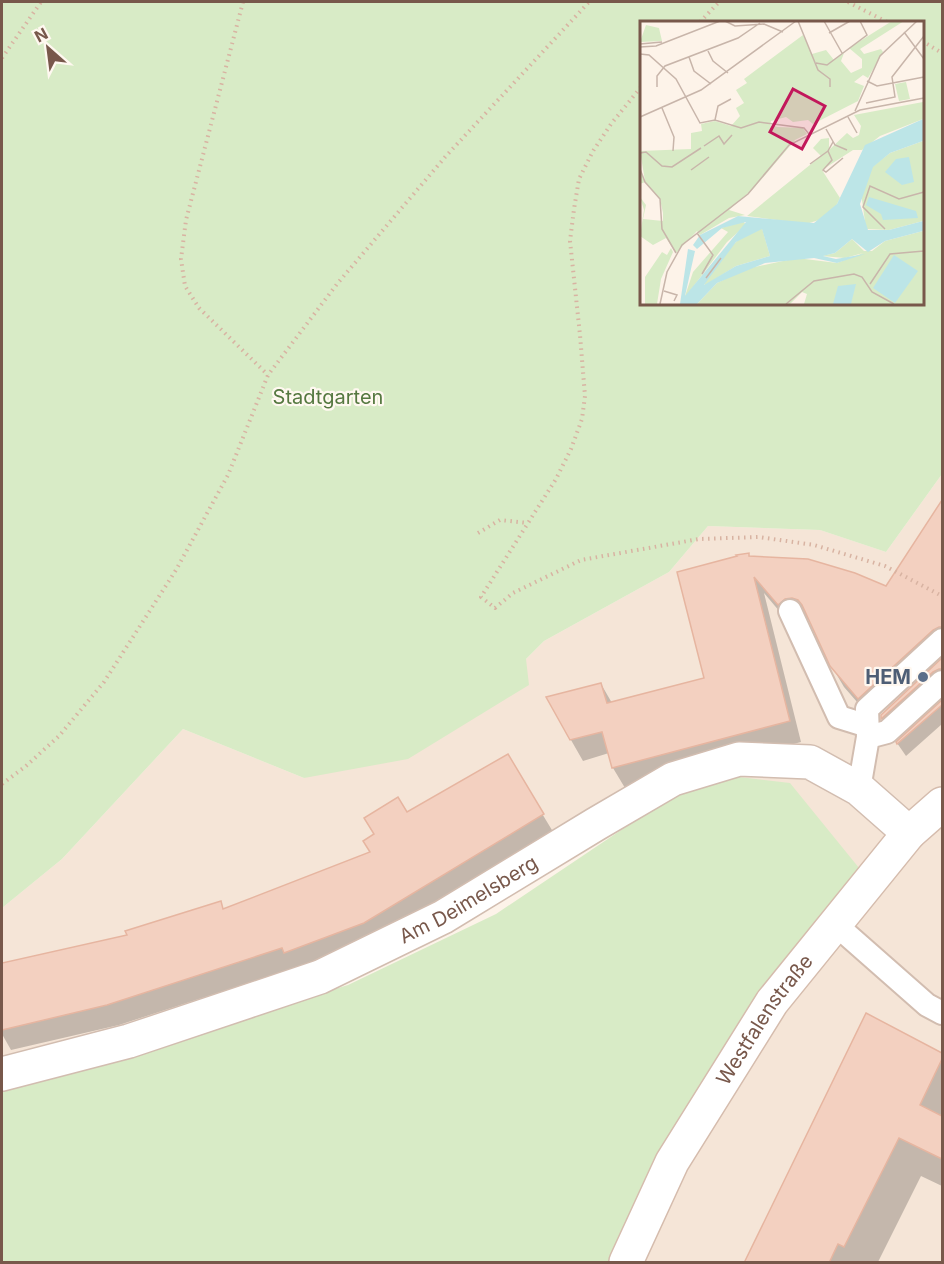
<svg xmlns="http://www.w3.org/2000/svg" width="944" height="1264" viewBox="0 0 944 1264" font-family="Inter,sans-serif">
<style>
.residential{fill:#f5e5d7}
.green{fill:#d8ebc6;fill-rule:evenodd}
.shadow{fill:#0003}
.building{fill:#f3d0c0;stroke:#e6b5a0;stroke-width:1.5}
.lines{fill:none;stroke-linecap:round;stroke-linejoin:round}
.service-casing{stroke:#d2bdb0;stroke-width:26}
.minor-casing{stroke:#d2bdb0;stroke-width:36}
.secondary-casing{stroke:#d5bcad;stroke-width:36}
.path{stroke:#d8b3a2;stroke-width:4;stroke-dasharray:1.5 4.5;stroke-linecap:butt}
.service{stroke:#fff;stroke-width:22}
.minor{stroke:#fff;stroke-width:33}
.secondary{stroke:#fff;stroke-width:33}
.service-dot{fill:#5c6f8a;stroke:#fff8f0;stroke-width:2}
.labels{text-anchor:middle;dominant-baseline:central;stroke-width:4.5;stroke-linejoin:round;paint-order:stroke}
.park-label{font-size:20px;fill:#557840;stroke:#fff8f0}
.service-label{font-size:20px;font-weight:bold;fill:#4e5e75;stroke:#fff8f0;text-anchor:end}
.street-label{font-size:20px;fill:#78584b;stroke:#fff8f0}
.inset-road{fill:none;stroke:#c8b5aa;stroke-width:1.5}
.view{fill:#c2185b;fill-opacity:0.15;stroke:#c2185b;stroke-width:3}
.inset-edge{fill:none;stroke:#78584b;stroke-width:3}
</style>
<rect width="100%" height="100%" fill="#fdf3e9"/>
<path class="residential" d="M942 474V1262H629L705 778 366 950 2 1065V908L62 859 183 729 304 778 526 659 544 641 669 572 708 526 820 530 886 552Z"/>
<path class="green" d="M2 2H942V474L886 552 820 530 708 526 669 572 544 641 526 659 529 685 408 759 304 778 183 729 62 859 2 908ZM641 22H922V303H641Z
M706 773 790 783 868 879 624 1262H2V1087L112 1058 348 985 496 914Z"/>
<path class="shadow" d="M921 535 942 547V610L909 601 934 630 942 645 871 718 844 687 831 665 811 621 805 618 791 625 764 593 801 742 625 788 613 768 609 753 583 761 571 740 601 684 612 703 706 679 749 557 886 588Z
M942 660V683L889 731 882 719V715Z
M942 702V724L906 756 897 743Z
M507 756 555 835 375 943 297 973 294 968 119 1025 11 1050 2 1034V965L128 936 220 903 224 910 372 853 406 814Z
M866 1015 942 1054V1186L921 1176 878 1262H745Z"/>
<path class="building" d="M942 500V627H939L933 630 858 699 830 666 802 605 798 600 792 598 785 599 778 605 754 577 790 721 612 768 602 732 570 740 546 697 601 683 607 703 704 678 677 572 737 556 736 555 749 553V556L808 559 855 573 886 586Z
M942 658V669H939L933 672 881 719V715Z
M942 700V705L897 744 896 742Z
M508 754 544 814 364 923 284 953 282 948 107 1005 2 1030V963L127 935 125 931 221 901 223 909 370 852 363 841 374 834 364 818 398 797 407 812Z
M866 1013 942 1053V1059L920 1105 942 1116V1159L899 1138 844 1247 838 1244 829 1263H744Z"/>
<g class="lines">
<defs>
<path id="service" d="M790 611 839 717 868 726
M868 737 887 732 942 682
M859 789 868 737 867 709 942 640
M835 924 927 1005 942 1013"/>
<g id="minor">
<path id="s1" d="M2 1074 129 1041 320 977 443 917 596 824 673 779 739 759 810 762 859 789 909 833"/>
</g>
<g id="secondary">
<path id="s2" d="M626 1262 672 1162 772 1002 909 833 942 804"/>
</g>
</defs>
<use href="#service" class="service-casing"/>
<use href="#minor" class="minor-casing"/>
<use href="#secondary" class="secondary-casing"/>
<path class="path" d="M243 2 186 220 181 259 185 286 199 308 268 375
M848 2 887 22
M700 22 719 2
M922 41 942 53
M2 58 41 2
M641 87 611 124 593 151 579 179 574 209 570 241 580 335 585 396 582 419 571 449 556 479 481 597 495 608 513 593 581 560 699 539 759 537 814 545 885 566 942 596
M478 533 500 520 528 523
M2 784 26 766 59 736 104 682 176 570 228 475 268 375 337 284 446 156 589 2"/>
<use href="#service" class="service"/>
<use href="#minor" class="minor"/>
<use href="#secondary" class="secondary"/>
</g>
<circle class="service-dot" cx="923" cy="677" r="6"/>
<g class="labels">
<g class="park-label">
<text x="328" y="397">Stadtgarten</text>
</g>
<g class="service-label">
<text x="911" y="677">HEM</text>
</g>
<g class="street-label">
<text stroke="none"><textPath href="#s1" startOffset="500">Am Deimelsberg</textPath></text>
<text stroke="none"><textPath href="#s2" startOffset="280">Westfalenstraße</textPath></text>
</g>
</g>
<g transform="translate(640 21)">
<rect width="284" height="284" fill="#fdf3e9"/>
<path d="M252 0H264L220 28 224 33 241 28 243 31 228 57 223 54 214 61 224 65 218 80 173 103 168 99 153 101 146 96 131 100 130 104 138 106 163 107 167 113 155 119 114 167 89 189 105 194 89 197 60 214 57 210 36 232 26 217 13 224 0 215 4 189 0 176 6 184 3 198 23 200V192L20 178 5 161 0 163V149L5 160 0 130 51 128V112L62 110 61 103 75 100 91 105 100 95 96 87 104 82 96 69 107 62 104 58 163 14 172 33 186 29 194 39 204 32 201 40 211 52 222 47V38L209 27ZM6 4 19 7 22 20 0 21ZM266 61 270 78 259 80 255 63ZM283 81V98L240 115 222 129H213L182 149 200 177 195 187 179 199 166 203 107 195 181 135 173 127 181 118 189 117V129L207 112 213 117 219 114 221 105 214 94ZM283 120V200L249 209 226 208 221 172 232 146 250 132ZM103 200 106 204 87 221 44 278 53 251 88 211 81 207ZM122 207 130 235 96 245 64 265 68 254 64 255 74 243 102 215ZM283 210V283H164L167 273 162 271 150 283H57L77 262 105 248 157 237 197 242 223 232 205 237 182 235 195 232 212 218 224 230H232L245 220ZM28 222 31 227 33 231 21 258 17 283H5V256L22 231 27 234 31 227Z" fill="#d8ebc6"/>
<path d="M283 98V120L250 132 233 146 220 183 228 209H249L283 200V210L245 220 228 231 212 218 195 232 183 235 196 238 225 233 197 242 174 237 125 242 77 262 57 283H40L48 228 55 230 45 275 106 201 82 207 57 228 53 224 60 214 98 195 174 202 197 183 225 124ZM122 208 130 235 96 245 64 264 96 221ZM269 136 274 161 262 164 245 151 256 138ZM229 176 276 190 278 197 243 199 241 193 226 184ZM254 234 278 250 255 282 233 267ZM216 263 211 283H193L198 265Z" fill="#bce5e7" fill-rule="evenodd"/>
<path class="inset-road" d="M85 0 95 5 124 3 143 11M158 0 178 49 190 58V66M184 0 202 32M264 11 284 38M189 12 210 0M0 23 22 21M0 26 16 25 80 0M68 30 73 40 88 52M0 33 9 34 36 58 60 102 75 99 101 107 119 101 164 107 169 113M49 36 54 50 71 63M176 42 187 44 227 14 220 0M227 60 237 65 284 56M17 66V55L25 45 98 17 120 2M226 82 255 76 252 56 284 15M22 87 34 116 33 130M215 90 240 35 277 0M0 96 61 69 156 0M208 96 217 112M75 99 78 85 91 78M186 108 195 124 207 129M193 121 188 130 192 139 183 149 186 151 203 137M64 125 79 115 84 123 92 114M0 132 6 131 22 145 32 146 61 127M170 143 188 130M0 148 5 161 20 178 22 208 36 232M51 149 69 136M245 208 223 186 230 165 259 178 284 171M57 212 73 234 62 253M66 257 81 237M230 263 250 233 284 230M24 270 37 274 34 280M20 283 27 251 42 224 108 173 149 124 220 89 284 77M146 283 174 260 214 253 222 256 232 271 254 283"/>
<path class="view" d="M153 68 185 85 162 128 130 111Z"/>
<rect width="284" height="284" class="inset-edge"/>
</g>
<rect width="944" height="1264" fill="none" stroke="#78584b" stroke-width="6"/>
<g transform="translate(48 48) rotate(332)" stroke="#fff8f0" stroke-width="4.5" paint-order="stroke">
<path d="M0-4.5L10 22L0 15L-10 22Z" fill="#78584b"/>
<text y="-9" font-size="16" font-weight="bold" text-anchor="middle" fill="#78584b">N</text>
</g>
</svg>
